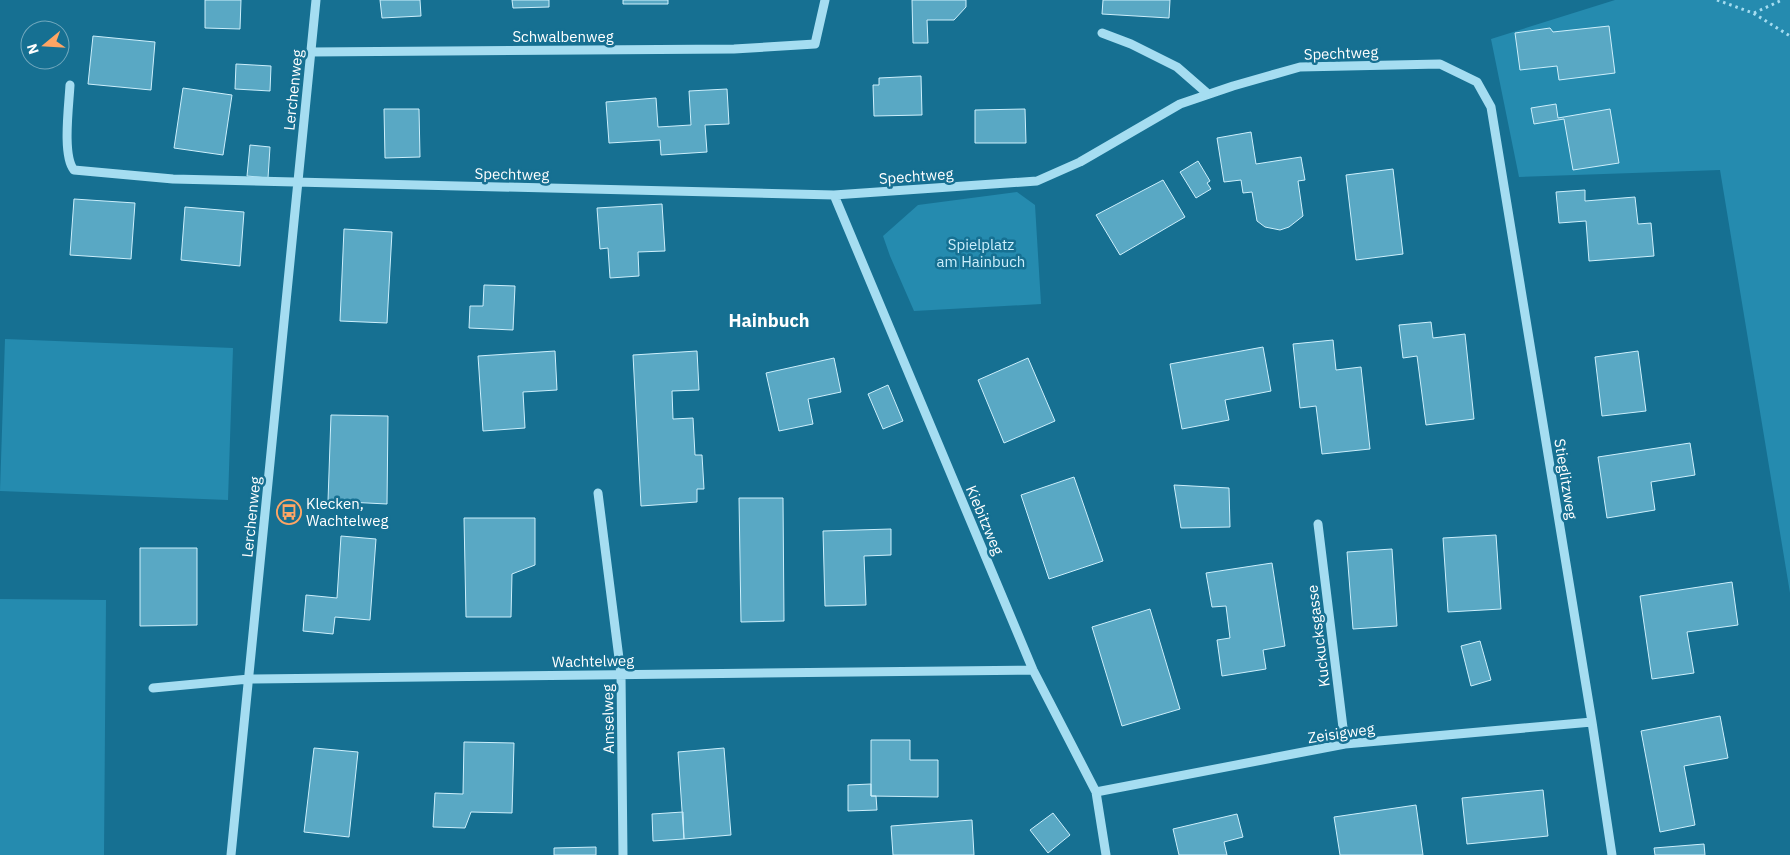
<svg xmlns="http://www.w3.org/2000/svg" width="1790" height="855" viewBox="0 0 1790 855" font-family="'IBM Plex Sans',sans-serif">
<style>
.green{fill:#258baf}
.building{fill:#59a8c4;stroke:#cceffc}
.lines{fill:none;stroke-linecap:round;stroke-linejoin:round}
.path{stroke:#a5ddf1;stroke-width:3;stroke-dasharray:2.5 4;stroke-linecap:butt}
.minor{stroke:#a5ddf1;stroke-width:9}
.labels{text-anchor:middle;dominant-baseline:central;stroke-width:5;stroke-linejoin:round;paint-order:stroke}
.street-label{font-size:15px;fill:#fff;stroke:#167092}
.park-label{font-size:15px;fill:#cceffc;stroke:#167092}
.poi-label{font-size:15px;fill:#fff;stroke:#167092;text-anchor:start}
.quarter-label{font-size:18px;font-weight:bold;fill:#fff;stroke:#167092}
</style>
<rect width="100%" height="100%" fill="#167092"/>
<path class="green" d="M1615 0H1790V593L1720 170 1519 177 1491 39Z
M1017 192 1035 205 1041 304 914 311 890 256 883 236 918 205Z
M5 339 233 348 228 500 0 491Z
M0 599 106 600 104 855H0Z"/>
<path class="building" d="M205 0H241L240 29 205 28Z
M380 0H420L421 16 382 18Z
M512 0H549V7L513 8Z
M623 0H668V4H623Z
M912 0H966V7L954 20H927L928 43H913Z
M1103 0H1170L1169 18 1102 14Z
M1609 26 1615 73 1559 80 1557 66 1520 70 1515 33 1550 28 1553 32Z
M93 36 155 42 151 90 88 84Z
M236 64 271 66 270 91 235 89Z
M921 76 922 115 874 116 873 85H879V78Z
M183 88 232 95 223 155 174 148Z
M727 89 729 124 705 125 707 152 661 155 660 140 609 143 606 102 656 98 658 127 691 125 689 91Z
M1556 104 1558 118 1610 109 1619 163 1573 170 1564 119 1534 124 1531 108Z
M384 109H419L420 157 385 158Z
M1025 109 1026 143H975V110Z
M1251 132 1256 164 1301 157 1305 180 1298 181 1303 216 1289 227 1280 230 1265 227 1257 221 1252 192 1243 193 1241 180 1224 182 1217 138Z
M250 145 270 147 268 178 247 176Z
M1198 161 1210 181 1207 183 1211 189 1196 198 1180 172Z
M1393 169 1403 254 1356 260 1346 175Z
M1163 180 1185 217 1120 255 1096 215Z
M1585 190V201L1635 197 1638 224 1651 223 1654 256 1589 261 1586 221 1559 223 1556 192Z
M74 199 135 203 131 259 70 255Z
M662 204 665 251 638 252 639 276 610 278 608 248 600 249 597 208Z
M185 207 244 212 240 266 181 260Z
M344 229 392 232 387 323 340 321Z
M484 285 515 286 513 330 469 328 470 306H483Z
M1431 322 1433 338 1465 334 1474 419 1426 425 1417 356 1403 358 1399 325Z
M1333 340 1336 370 1361 367 1370 449 1322 454 1316 406 1300 408 1293 344Z
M1263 347 1271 391 1225 400 1229 420 1182 429 1170 364Z
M555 351 557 390 523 392 525 428 483 431 478 356Z
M697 351 699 390 672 391 673 419 693 418 695 455H702L704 489H697V502L641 506 633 355Z
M1638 351 1646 411 1602 416 1595 357Z
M834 358 841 392 808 399 813 424 779 431 766 373Z
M1028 358 1055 421 1004 443 978 380Z
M888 385 903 421 883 429 868 394Z
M331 415 388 416 387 504 328 501Z
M1690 443 1695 475 1651 482 1655 510 1607 518 1598 457Z
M1074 477 1103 561 1049 579 1021 495Z
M1174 485 1229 488 1230 527 1181 528Z
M739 498H783L784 621 741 622Z
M464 518H535V565L512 574 511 617H466Z
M891 529V555L864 556 866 605 825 606 823 531Z
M1496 535 1501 609 1448 612 1443 538Z
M341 536 376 539 370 620 335 617 333 634 303 631 306 595 337 598Z
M140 548H197V625L140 626Z
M1392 549 1397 626 1353 629 1347 552Z
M1272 563 1285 646 1263 650 1266 669 1222 676 1217 640 1230 638 1226 606 1212 607 1206 573Z
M1732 582 1738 625 1687 632 1694 673 1652 679 1640 596Z
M1150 609 1180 709 1122 726 1092 627Z
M1480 641 1491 680 1471 686 1461 646Z
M1720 716 1728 758 1684 766 1695 825 1660 832 1641 731Z
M871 740H910V760H938V797L871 796Z
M464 742 514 743 512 813 471 812 465 828 433 827 435 793 463 794Z
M314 748 358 752 349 837 304 832Z
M724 748 731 835 684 839 678 752Z
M871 784V796H876L877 810 848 811V785Z
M1543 790 1548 836 1467 844 1462 798Z
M1416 805 1423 855H1340L1334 817Z
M683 812 684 839 653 841 652 814Z
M1053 813 1070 835 1048 853 1030 830Z
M1237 814 1243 837 1224 842 1227 855H1179L1173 829Z
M972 820 974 855H893L891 826Z
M1704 844 1705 855H1655L1654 848Z
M596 847V855H554V848Z"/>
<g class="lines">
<path class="path" d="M1717 0 1753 13 1790 36
M1754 13 1782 0"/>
<path class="minor" d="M1102 33 1131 44 1177 67 1208 94
M311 52 734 49 815 44 825 0
M70 85C69 105 62 156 74 170L173 179 834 195 1037 181 1080 162 1180 104 1233 86 1300 67 1440 64 1477 82 1491 107 1592 722 1612 855
M834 195 1033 670 1096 792 1106 855
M598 493 621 674 623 855
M1318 524 1345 744
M153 688 249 679 1033 670
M1096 792 1345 744 1592 722
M231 855 316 0"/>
</g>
<defs>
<symbol id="bus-ring" viewBox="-11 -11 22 22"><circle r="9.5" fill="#167092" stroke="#ffa564" stroke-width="1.5"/><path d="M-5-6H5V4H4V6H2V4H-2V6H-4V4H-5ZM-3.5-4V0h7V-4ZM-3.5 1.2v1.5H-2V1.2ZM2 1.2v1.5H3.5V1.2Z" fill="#ffa564"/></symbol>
</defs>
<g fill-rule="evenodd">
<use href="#bus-ring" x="275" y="498" width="28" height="28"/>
</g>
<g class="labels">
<g class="street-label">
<text x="563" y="36">Schwalbenweg</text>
<text transform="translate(1341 53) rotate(-2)">Spechtweg</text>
<text transform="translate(293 90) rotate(-84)">Lerchenweg</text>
<text transform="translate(512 174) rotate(1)">Spechtweg</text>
<text transform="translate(916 176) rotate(-4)">Spechtweg</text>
<text transform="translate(1566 479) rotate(81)">Stieglitzweg</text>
<text transform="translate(251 517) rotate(-84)">Lerchenweg</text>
<text transform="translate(985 520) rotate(67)">Kiebitzweg</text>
<text transform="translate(1318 636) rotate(-97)">Kuckucksgasse</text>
<text transform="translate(593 661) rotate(-1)">Wachtelweg</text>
<text transform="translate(608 719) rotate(-91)">Amselweg</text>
<text transform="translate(1341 733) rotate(-8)">Zeisigweg</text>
</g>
<g class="park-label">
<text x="981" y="244">Spielplatz<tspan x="981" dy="17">am Hainbuch</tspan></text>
</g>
<g class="poi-label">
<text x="306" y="503">Klecken,<tspan x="306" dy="17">Wachtelweg</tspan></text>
</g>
<g class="quarter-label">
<text x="769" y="320">Hainbuch</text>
</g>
</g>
<g transform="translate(45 45) rotate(252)"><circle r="24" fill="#167092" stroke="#73a9be"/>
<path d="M0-4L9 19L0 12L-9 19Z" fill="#ffa564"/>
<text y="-8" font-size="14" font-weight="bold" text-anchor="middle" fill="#ffffff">N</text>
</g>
</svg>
